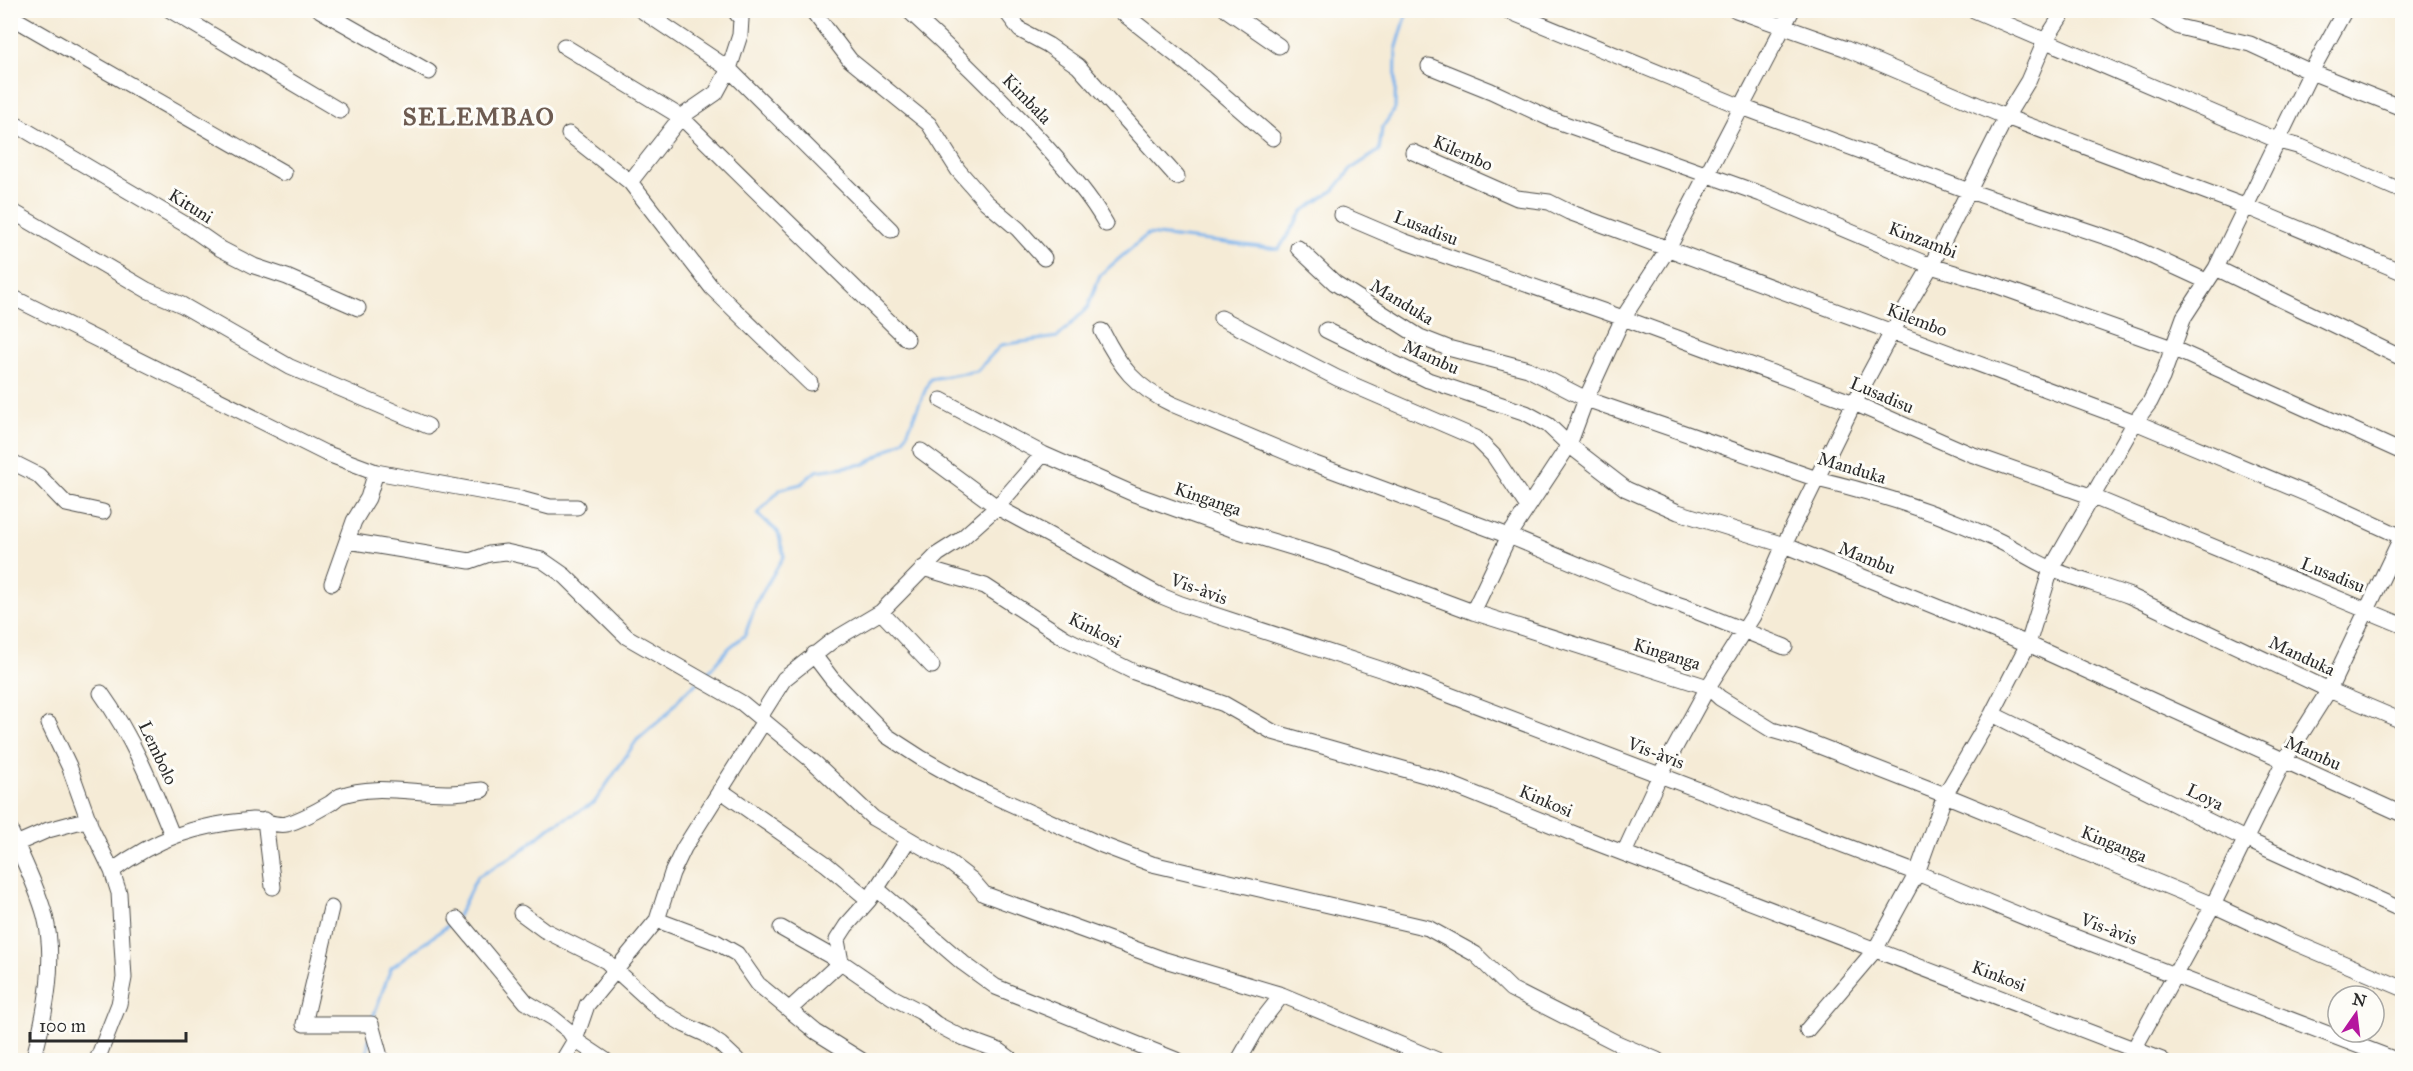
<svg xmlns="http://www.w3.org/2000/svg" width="2413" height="1071" viewBox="0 0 2413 1071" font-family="'IM FELL Great Primer',serif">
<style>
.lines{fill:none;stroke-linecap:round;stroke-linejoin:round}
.stream{stroke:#7db4ec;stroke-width:3}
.minor-casing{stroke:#494845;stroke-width:17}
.minor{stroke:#fff;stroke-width:15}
.labels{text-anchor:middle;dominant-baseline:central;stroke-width:6;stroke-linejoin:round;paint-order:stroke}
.street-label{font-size:18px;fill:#2b2b2b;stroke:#fdfcf7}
.district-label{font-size:24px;font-weight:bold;letter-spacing:1.5px;fill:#6d5b51;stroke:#fdfcf7}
</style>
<rect width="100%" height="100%" fill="#fdfcf7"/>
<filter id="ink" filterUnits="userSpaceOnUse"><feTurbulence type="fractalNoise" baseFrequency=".0167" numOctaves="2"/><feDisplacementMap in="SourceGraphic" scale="12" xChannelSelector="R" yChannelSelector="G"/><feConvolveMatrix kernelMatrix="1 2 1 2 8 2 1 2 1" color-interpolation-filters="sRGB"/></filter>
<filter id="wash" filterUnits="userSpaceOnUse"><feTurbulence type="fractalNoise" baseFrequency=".008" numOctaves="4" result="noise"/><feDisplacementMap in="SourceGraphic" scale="24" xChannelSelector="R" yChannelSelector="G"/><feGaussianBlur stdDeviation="1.35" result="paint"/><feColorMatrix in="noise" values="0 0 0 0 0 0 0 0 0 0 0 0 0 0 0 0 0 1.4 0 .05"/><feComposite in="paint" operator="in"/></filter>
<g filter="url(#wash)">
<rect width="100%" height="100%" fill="#f5ebd6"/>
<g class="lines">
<path class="stream" d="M704 677 729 648 745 635 757 601 784 556 778 532 757 514 781 489 801 484 816 471 865 464 904 440 930 379 977 371 1001 345 1058 337 1088 307 1100 275 1148 234 1279 249 1303 211 1334 190 1351 169 1379 151 1382 128 1395 109 1396 50 1408 10
M458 916 477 877 520 852 550 827 594 803 637 740 667 714 684 693 697 683
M372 1020 391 968 454 921
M366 1060 369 1039"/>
</g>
</g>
<g filter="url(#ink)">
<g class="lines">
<defs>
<path id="minor" d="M170 10 340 111
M320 10 429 72
M641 10 729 69 891 230
M812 10 850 60 929 124 958 170 986 202 1018 229 1044 258
M908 10C954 52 998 95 1040 140 1064 167 1088 192 1106 224
M1005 10 1020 30 1048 45 1078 66 1177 177
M1119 10 1190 66 1273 138
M1227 10 1279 46
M1506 10 1742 107 1969 191 2121 242 2206 281
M1736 10 1844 48 2006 117 2247 207 2402 272
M1974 10 2279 141 2301 147 2402 191
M2151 10 2179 27 2250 44 2311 72 2402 108
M2398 10 2402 13
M10 16 284 173
M564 46 681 117 907 339
M1429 66 1491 91 1551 119 1761 194 1931 266 1995 285 2172 348 2402 452
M10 121 188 226 221 249 254 266 287 277 358 308
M569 134 630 182 712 288 810 383
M1413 152 1517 198 1549 202 1569 212 2135 422 2326 502 2402 537
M630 182 681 117 716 93 729 69 740 35 741 19 734 10
M10 210 147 290 182 305 290 367 428 426
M1342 215 1403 241 1623 318 1854 403 1968 453 2093 497 2402 625
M1298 248 1335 283 1420 337 1448 348 1528 369 1586 399 1817 479C1877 493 1939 513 1995 539 2015 548 2032 561 2052 569 2077 580 2104 586 2130 596L2329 690 2402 721
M2216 268 2402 358
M10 296 325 453 376 472 517 498 550 507H577
M1221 318 1337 378 1476 438 1494 456 1528 507
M1326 330 1428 380 1526 413 1548 425 1569 445 1626 489 1678 512 1784 545 2028 644 2402 814
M1102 331C1120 367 1135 387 1172 404L1310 462 1509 536 1656 597 1683 606 1785 647
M941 400 1043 454 1134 494 1229 528 1328 558 1473 612 1708 687 1720 698 1772 730 1799 738 1945 795 2213 905 2286 939 2402 988
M921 451 997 507 1159 595 1181 604 1389 672 1917 873 2046 926 2396 1060
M10 461 38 475 66 504 103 512
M348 541 470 561 489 554 506 552 542 560 565 576 627 637 742 703 816 764 873 818 950 863 972 880 984 894 1165 960 1282 995 1260 1023 1239 1060
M923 568 985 586 1065 638 1134 672 1224 704 1273 732 1435 778 1597 843 2162 1060
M332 583 354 521 368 498 376 472
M881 612 932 666
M1473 612 1509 536 1569 445 1586 399 1623 318 1669 247 1792 10
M813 654 832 679 887 736 921 758 969 785 1102 845 1152 864 1428 928 1475 954 1511 989 1617 1043 1657 1060
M101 693C132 736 152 785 172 835
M1992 714 2245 839 2402 910
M760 717 784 679 832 641 881 612 938 554 960 540 997 507 1043 454
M49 724 69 766 92 830 112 871 119 893 124 978 119 1004 97 1060
M720 790 826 864 869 900
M265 820 273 887
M10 830C22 858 37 886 45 916 56 960 46 1010 35 1053
M16 844 48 830 89 819
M1624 853 1660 775 1708 687 1753 616 1784 545 1854 403 1892 332 1931 266 2006 117 2028 81 2045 41 2065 10
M112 871C156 838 196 825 252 820 264 819 275 827 287 824 300 820 317 811 329 804 333 802 336 798 340 796 375 783 414 794 450 793 460 793 471 791 482 790
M877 889 963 963 996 987 1176 1060
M331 908 304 1024H371L381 1060
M521 913 544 930 606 961 660 1010 685 1025 705 1034 720 1044 737 1060
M457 919 526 1002 553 1018 569 1031 575 1040 605 1060
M657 920 716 942 737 954 758 984 816 1032 861 1060
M781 928 841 962 892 997 921 1012 936 1024 959 1036 1000 1051 1012 1060
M1282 995 1437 1060
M790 1009 841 962 837 940 846 926 869 900 908 840
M1807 1030 1875 950 1917 873 1945 795 1992 714 2028 644 2051 569 2135 422 2150 402 2162 378 2184 317 2216 268 2311 72 2345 10
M563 1060 575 1040 587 1005 657 920 672 873 684 848 764 721
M2128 1060 2213 905 2284 761 2329 690 2402 536"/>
</defs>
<use href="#minor" class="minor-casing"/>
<use href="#minor" class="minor"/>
</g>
</g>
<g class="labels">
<g class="street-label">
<text transform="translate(1027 99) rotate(46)">Kimbala</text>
<text transform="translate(1463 153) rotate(24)">Kilembo</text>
<text transform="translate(191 206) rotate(32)">Kituni</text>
<text transform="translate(1426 228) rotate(21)">Lusadisu</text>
<text transform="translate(1923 240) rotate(21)">Kinzambi</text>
<text transform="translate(1402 302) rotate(31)">Manduka</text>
<text transform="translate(1917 320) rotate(21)">Kilembo</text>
<text transform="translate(1431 357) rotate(24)">Mambu</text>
<text transform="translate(1882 395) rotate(23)">Lusadisu</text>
<text transform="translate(1852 468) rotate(17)">Manduka</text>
<text transform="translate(1208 499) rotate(19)">Kinganga</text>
<text transform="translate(1867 558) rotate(22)">Mambu</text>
<text transform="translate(2333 575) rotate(22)">Lusadisu</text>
<text transform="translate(1199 589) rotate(20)">Vis-àvis</text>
<text transform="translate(1095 630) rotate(27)">Kinkosi</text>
<text transform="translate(1667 654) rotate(17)">Kinganga</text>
<text transform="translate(2302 656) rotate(25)">Manduka</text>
<text transform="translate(158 753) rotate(65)">Lembolo</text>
<text transform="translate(1656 753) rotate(21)">Vis-àvis</text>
<text transform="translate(2313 753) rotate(24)">Mambu</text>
<text transform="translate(2205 797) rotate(26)">Loya</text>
<text transform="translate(1546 801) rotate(23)">Kinkosi</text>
<text transform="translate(2114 844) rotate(22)">Kinganga</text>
<text transform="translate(2109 929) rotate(21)">Vis-àvis</text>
<text transform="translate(1999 976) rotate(21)">Kinkosi</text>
</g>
<g class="district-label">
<text x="479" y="117">SELEMBAO</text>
</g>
</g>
<rect width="2413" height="1071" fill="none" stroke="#fdfcf7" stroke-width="36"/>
<g transform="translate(2356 1014) rotate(14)"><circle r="28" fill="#fdfcf7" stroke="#a9a8a5" stroke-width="1.5"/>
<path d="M0-4.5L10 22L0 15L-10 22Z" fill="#b5179e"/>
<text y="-9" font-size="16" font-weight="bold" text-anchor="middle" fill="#2b2b2b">N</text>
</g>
<path d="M30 1032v9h156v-9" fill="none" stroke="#2b2b2b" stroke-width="3"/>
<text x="39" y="1032" font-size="18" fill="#2b2b2b" stroke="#fdfcf7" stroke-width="4.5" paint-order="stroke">100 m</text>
</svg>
